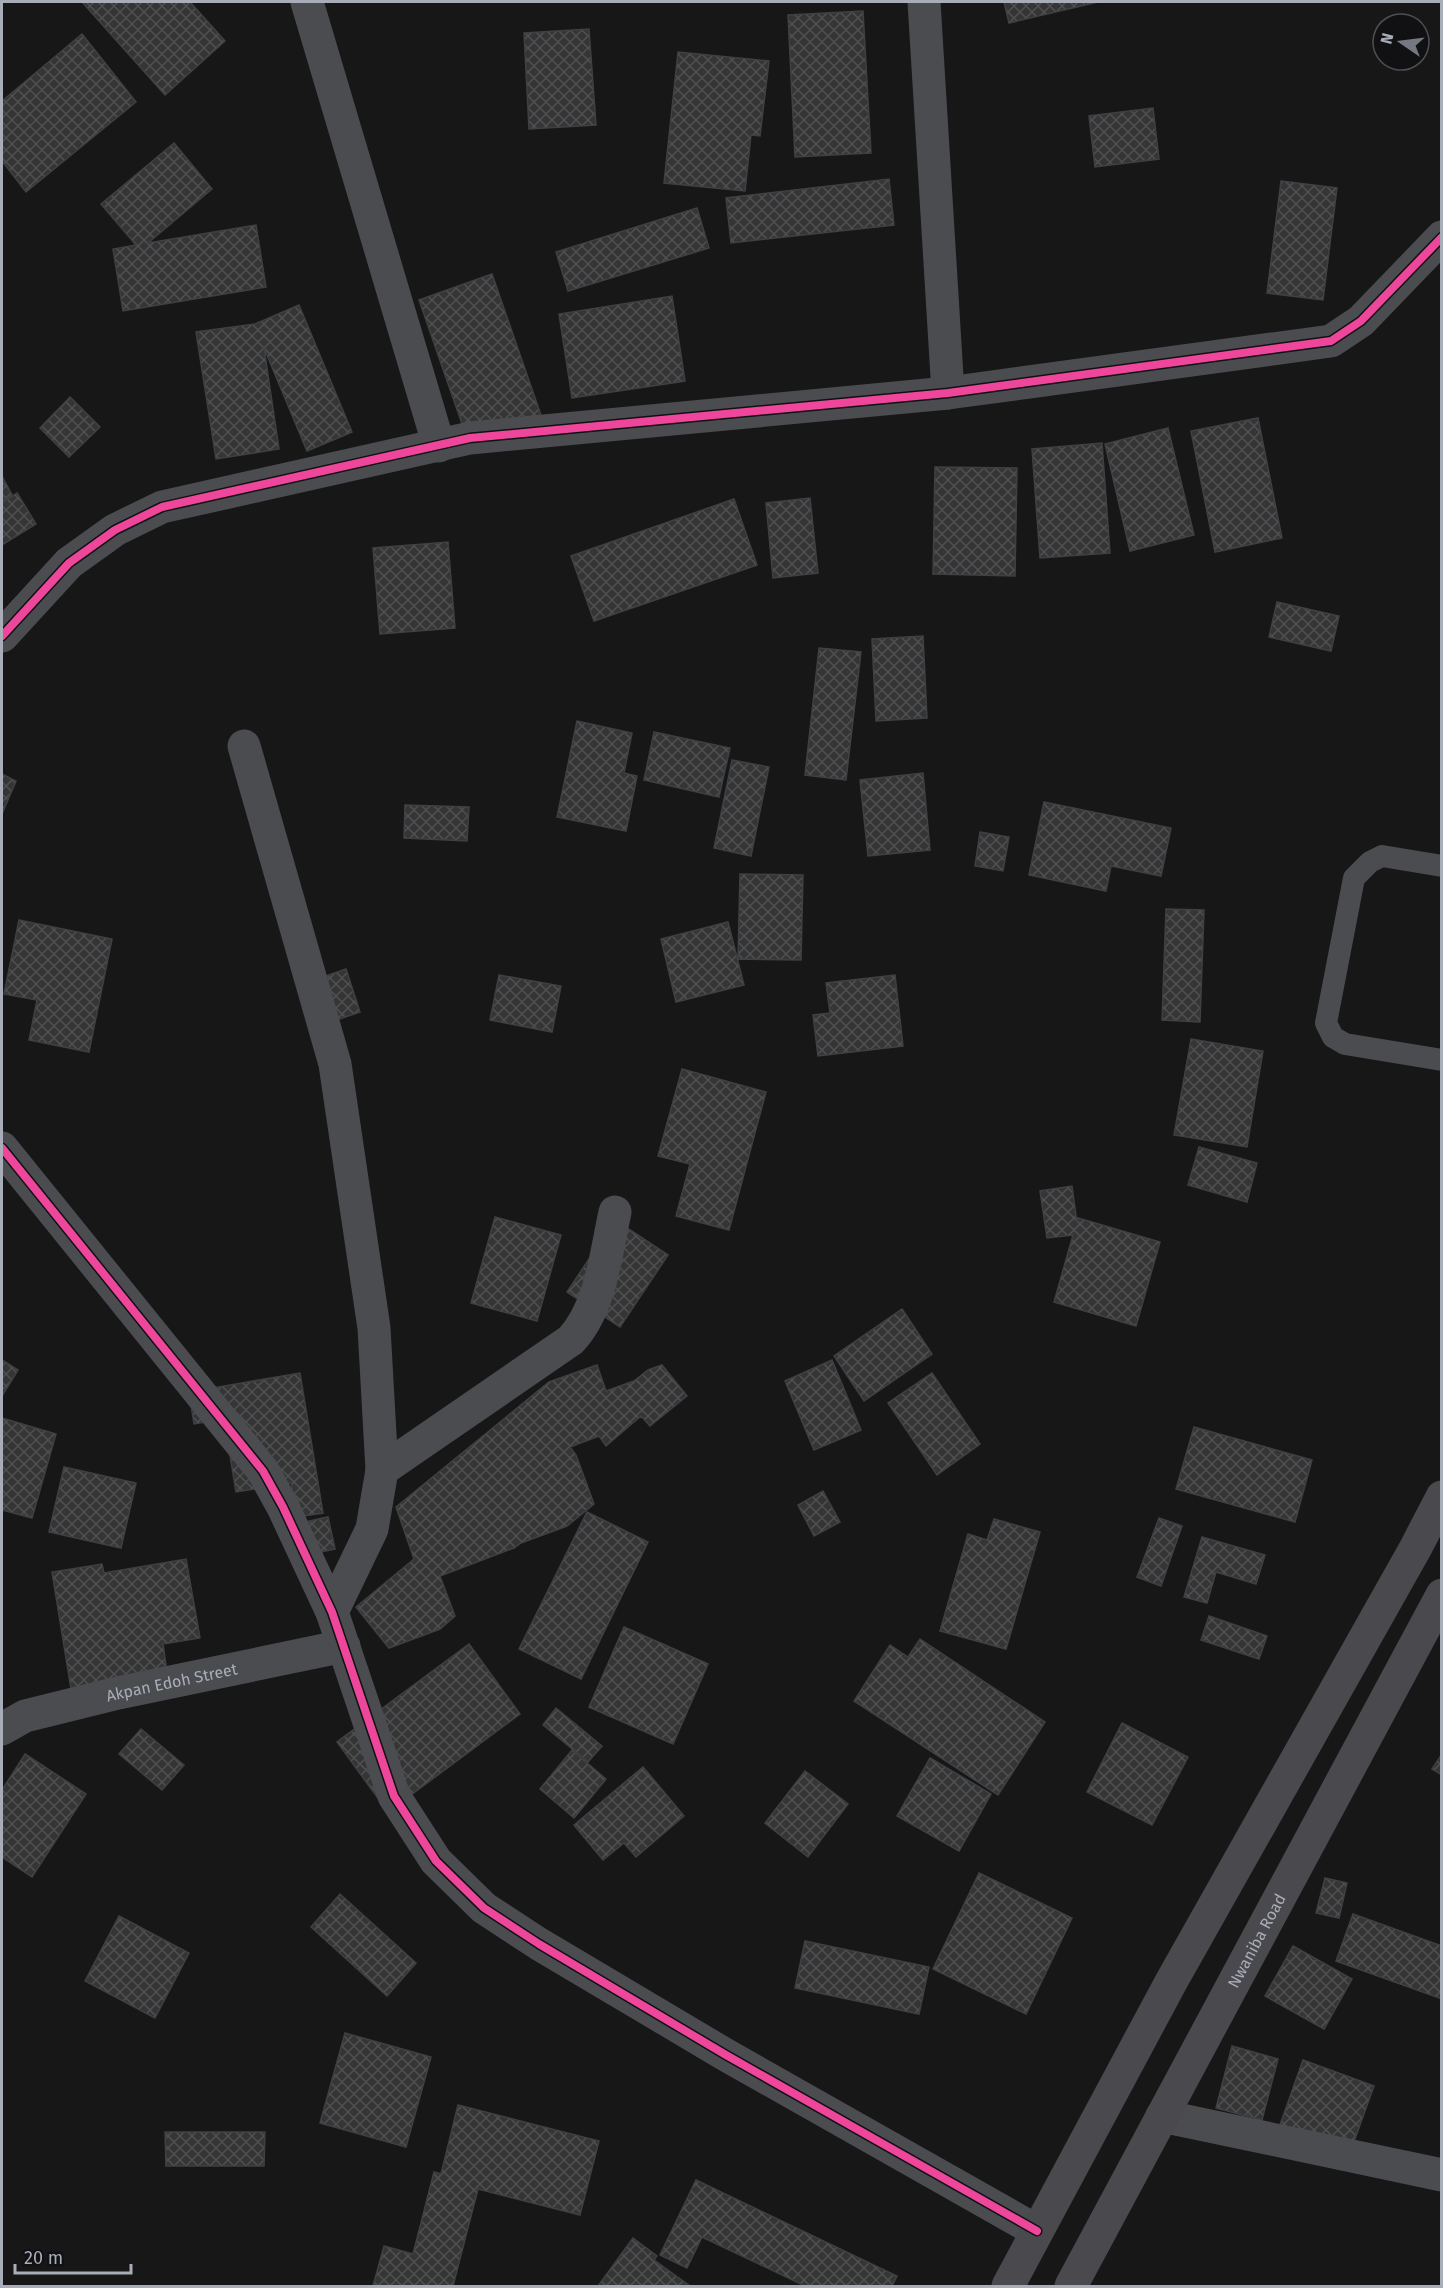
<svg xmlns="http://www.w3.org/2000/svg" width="1443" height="2288" viewBox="0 0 1443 2288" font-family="'Fira Sans',sans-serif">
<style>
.building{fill:url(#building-cross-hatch);stroke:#3f4043;stroke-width:1.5}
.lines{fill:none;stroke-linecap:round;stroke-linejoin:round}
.lane{stroke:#4b4c50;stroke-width:22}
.street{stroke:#4b4c50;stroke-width:33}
.secondary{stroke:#4a4a4e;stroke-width:33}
.cycleway-casing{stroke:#111113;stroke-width:11}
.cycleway{stroke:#ed469a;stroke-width:8}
.labels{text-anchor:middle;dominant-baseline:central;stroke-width:4.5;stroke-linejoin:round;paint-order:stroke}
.street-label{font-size:16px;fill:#a8adb8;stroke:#111113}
</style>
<defs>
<pattern id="building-cross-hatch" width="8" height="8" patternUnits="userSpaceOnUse" patternTransform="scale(1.5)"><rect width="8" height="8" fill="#353536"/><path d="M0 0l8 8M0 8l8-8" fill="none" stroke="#4f5051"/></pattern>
</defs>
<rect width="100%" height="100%" fill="#171717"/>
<path class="building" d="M82 2H190L225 41 165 95Z
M1004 2H1098L1009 23Z
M863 11 871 153 795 157 788 15Z
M589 29 596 125 529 129 524 33Z
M82 34 136 102 26 192 2 161V101Z
M678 52 769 61 760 136 751 135 745 191 664 183Z
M1153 108 1159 159 1095 167 1089 116Z
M174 143 212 189 148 243 256 225 266 287 123 311 113 249 136 245 101 204Z
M889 179 894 225 731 243 726 198Z
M1281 181 1337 188 1323 300 1267 293Z
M697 208 709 248 568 291 556 252Z
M492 274 542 418 469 444 419 300Z
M672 296 685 381 572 398 559 314Z
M299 305 352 432 307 451 264 348 279 449 216 459 196 332 255 324Z
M70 397 100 427 69 457 40 428Z
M1258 418 1282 538 1215 552 1191 431Z
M1168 428 1194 535 1130 551 1105 444Z
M1102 443 1110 553 1040 558 1032 449Z
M935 467 1017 468 1015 576 933 574Z
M2 476 12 495 2 501Z
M17 493 36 524 2 545V503Z
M810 498 818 573 773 578 766 503Z
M734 499 757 565 594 621 571 556Z
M448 542 455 628 380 634 373 548Z
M1277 602 1339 616 1331 651 1269 637Z
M923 636 927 718 876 721 872 639Z
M819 648 861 652 846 780 805 775Z
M577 721 632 733 624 773 637 776 626 831 557 817Z
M654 732 730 748 719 797 644 780Z
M732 760 769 767 751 856 714 848Z
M923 773 930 850 868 856 860 780Z
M2 774 16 781 2 814Z
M1044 802 1171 828 1161 876 1111 866 1106 891 1029 875Z
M405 805 469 807 467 841 404 838Z
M980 832 1009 837 1003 871 975 866Z
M740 874 803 875 801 960 738 959Z
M1166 909 1204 910 1200 1022 1162 1020Z
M19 920 112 939 89 1052 29 1040 37 1000 4 994Z
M728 922 744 985 676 1002 661 939Z
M346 969 360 1012 310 1029 297 986Z
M499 975 561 986 552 1032 490 1020Z
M895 975 903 1046 818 1056 813 1015 830 1013 826 983Z
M1191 1039 1263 1051 1247 1147 1174 1135Z
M682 1069 766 1092 729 1230 676 1216 690 1164 658 1156Z
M1199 1147 1257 1163 1247 1202 1188 1185Z
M1072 1186 1077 1223 1078 1218 1160 1242 1136 1326 1054 1302 1073 1235 1047 1238 1040 1191Z
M495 1217 561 1235 537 1321 471 1303Z
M615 1220 668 1255 620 1327 567 1292Z
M902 1309 932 1354 864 1401 834 1356Z
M2 1360 18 1370 2 1396Z
M832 1360 861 1430 814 1450 785 1381Z
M597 1365 606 1391 634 1381 648 1370 662 1365 687 1396 650 1426 641 1416 606 1446 599 1436 570 1447 576 1455 594 1504 567 1526 521 1543 514 1548 440 1576 455 1616 440 1629 389 1648 356 1607 414 1559 396 1507 549 1382Z
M300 1373 323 1513 297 1517 291 1483 236 1492 224 1419 194 1424 189 1392Z
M932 1373 980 1444 937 1475 888 1403Z
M2 1418 56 1434 32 1518 2 1510Z
M1194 1427 1312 1460 1295 1522 1176 1489Z
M64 1467 136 1483 121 1548 49 1532Z
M823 1491 840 1522 814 1536 798 1505Z
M587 1512 648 1542 581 1679 519 1649Z
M328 1517 335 1549 307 1555 300 1523Z
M1159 1518 1182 1526 1161 1586 1137 1577Z
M994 1519 1040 1532 1006 1649 940 1631 968 1534 987 1540Z
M1202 1537 1265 1555 1256 1584 1216 1572 1207 1603 1184 1597Z
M186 1559 200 1638 163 1644 168 1679 72 1695 52 1572 102 1564 104 1573Z
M1209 1616 1267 1636 1259 1659 1201 1640Z
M624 1627 708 1664 673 1744 589 1707Z
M920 1639 1045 1722 998 1795 854 1701 890 1645 908 1657Z
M469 1644 520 1714 388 1812 337 1742Z
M556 1708 602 1746 588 1762 543 1725Z
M1122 1723 1188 1757 1152 1825 1087 1792Z
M141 1729 184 1765 162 1790 119 1754Z
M572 1750 606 1779 574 1818 540 1789Z
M25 1754 86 1794 32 1877 2 1857V1790Z
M1442 1754V1775L1432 1769Z
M930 1758 991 1794 959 1851 897 1816Z
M643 1767 684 1816 636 1857 624 1843 603 1860 574 1825Z
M805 1771 848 1804 808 1857 765 1823Z
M979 1873 1072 1918 1026 2014 933 1969Z
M1325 1878 1347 1883 1339 1918 1316 1913Z
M340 1894 416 1963 387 1996 311 1927Z
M1353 1914 1442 1946V1999L1336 1961Z
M119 1916 189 1953 155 2018 85 1981Z
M805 1941 929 1967 919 2014 795 1988Z
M1293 1946 1352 1979 1324 2029 1265 1996Z
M345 2033 431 2057 406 2147 320 2123Z
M1232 2046 1278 2059 1262 2120 1216 2108Z
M1303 2060 1374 2086 1347 2161 1276 2136Z
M458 2105 599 2141 580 2215 478 2189 453 2286H373L384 2246 413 2254 434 2172 441 2174Z
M165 2132H265L264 2166H166Z
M696 2180 897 2276 892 2286H805L702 2237 687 2268 660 2255Z
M633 2238 657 2256 654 2260 690 2286H598Z"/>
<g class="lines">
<path class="lane" d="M1442 866 1382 856 1370 862 1354 878 1326 1023 1333 1037 1345 1044 1442 1060"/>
<g class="street">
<path d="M307 2 439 446"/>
<path d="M924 2 948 393"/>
<path d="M2 636 69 563 115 530 162 507 470 438 948 393 1331 341 1361 321 1442 237"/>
<path d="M244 746 335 1064 374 1328 382 1470 372 1529 332 1612"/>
<path d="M2 1148 263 1471 283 1507 332 1612 394 1796 436 1861 484 1908 539 1944 726 2055 1037 2231"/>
<path d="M382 1470 571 1340C601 1308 606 1253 615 1212"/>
<path id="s1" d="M2 1729 25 1716 118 1693 344 1646"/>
<path d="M1162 2116 1442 2175"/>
</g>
<g class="secondary">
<path d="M1008 2286 1171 1982 1415 1549 1442 1497"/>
<path id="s2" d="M1071 2286 1442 1595"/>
</g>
<defs>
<path id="cycleway" d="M2 636 69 563 115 530 162 507 470 438 948 393 1331 341 1361 321 1442 237
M2 1148 263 1471 283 1507 332 1612 394 1796 436 1861 484 1908 539 1944 726 2055 1037 2231"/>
</defs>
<use href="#cycleway" class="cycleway-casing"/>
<use href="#cycleway" class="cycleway"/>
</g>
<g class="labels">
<g class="street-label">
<text stroke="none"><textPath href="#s1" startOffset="177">Akpan Edoh Street</textPath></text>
<text stroke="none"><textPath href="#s2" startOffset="392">Nwaniba Road</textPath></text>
</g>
</g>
<rect width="1443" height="2288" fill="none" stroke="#a8adb8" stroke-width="6"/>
<g transform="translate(1401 42) rotate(284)"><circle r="28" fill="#111113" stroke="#4d4f55" stroke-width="1.5"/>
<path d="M0-4.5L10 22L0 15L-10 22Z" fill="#757880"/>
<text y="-9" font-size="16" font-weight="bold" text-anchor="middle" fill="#a8adb8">N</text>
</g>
<path d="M15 2264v9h116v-9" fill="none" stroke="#a8adb8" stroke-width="3"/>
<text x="24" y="2264" font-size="18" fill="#a8adb8" stroke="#111113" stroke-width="4.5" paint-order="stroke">20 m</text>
</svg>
